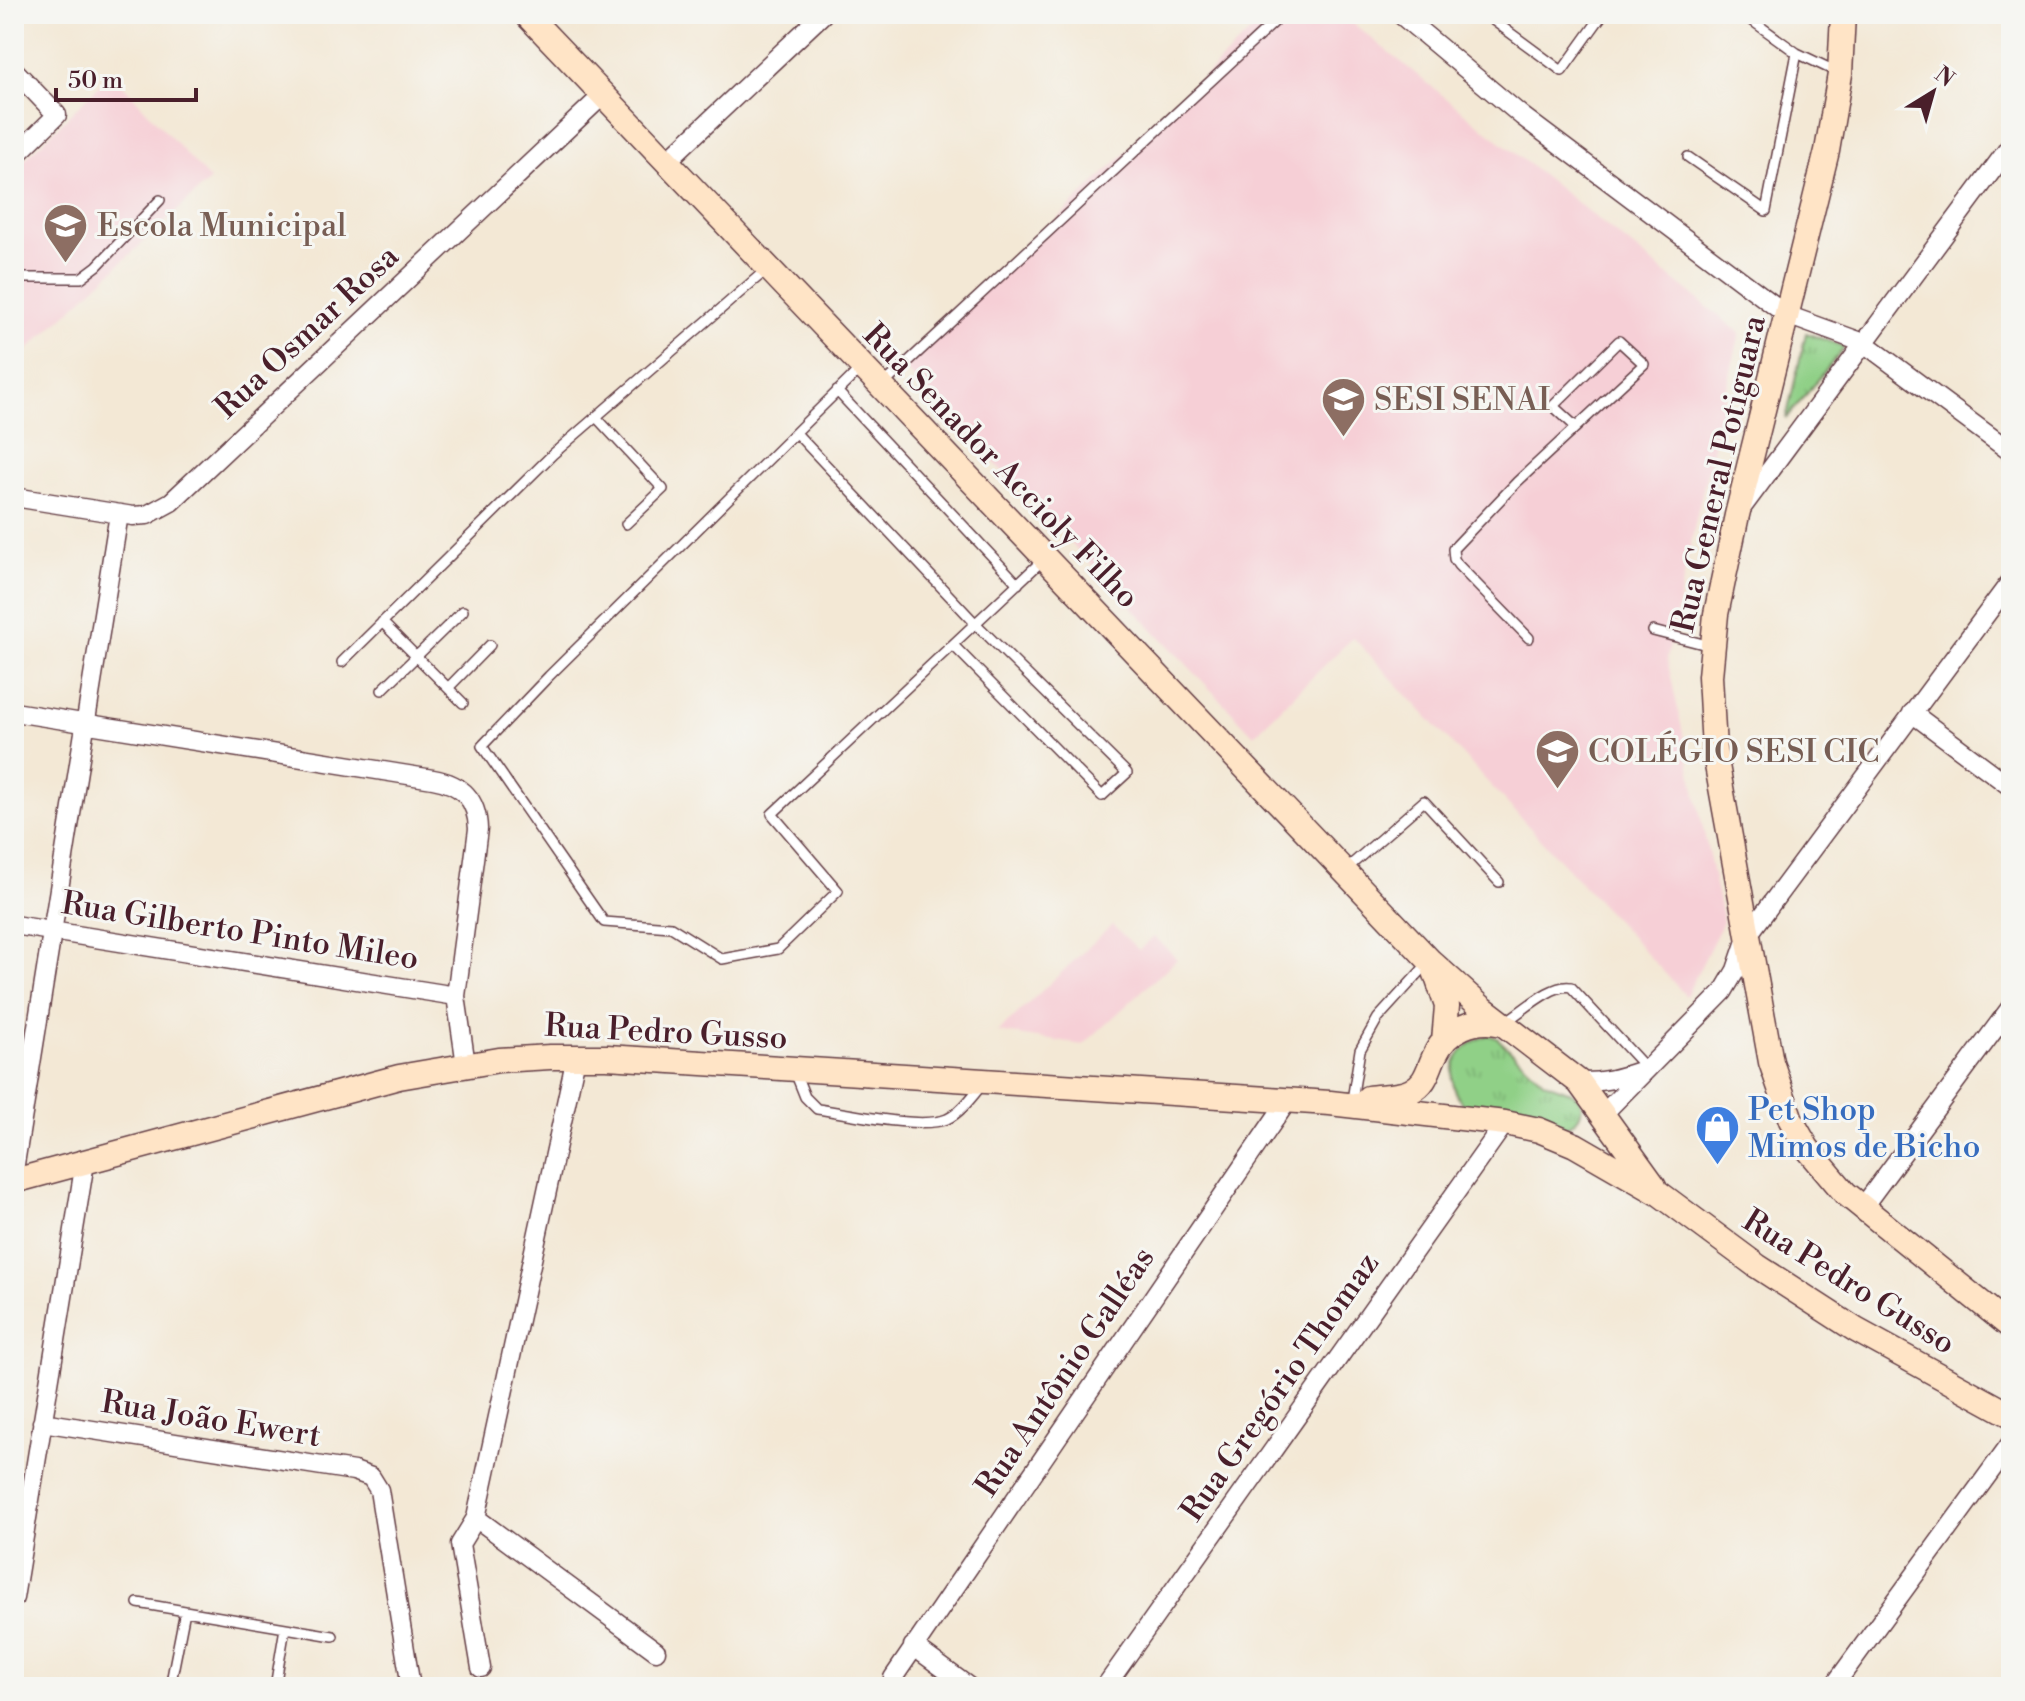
<svg xmlns="http://www.w3.org/2000/svg" width="2025" height="1701" viewBox="0 0 2025 1701" font-family="'Libre Bodoni',serif">
<style>
.built{fill:#f6cfd6}
.grass{fill:url(#grass-tufts);stroke:#6d7859;stroke-width:2}
.lines{fill:none;stroke-linecap:round;stroke-linejoin:round}
.lane-casing{stroke:#633d44;stroke-width:12}
.street-casing{stroke:#633d44;stroke-width:21}
.secondary-casing{stroke:#633d44;stroke-width:27}
.lane{stroke:#fff;stroke-width:9}
.street{stroke:#fff;stroke-width:18}
.secondary{stroke:#ffe4c6;stroke-width:24}
.labels{text-anchor:middle;dominant-baseline:central;stroke-width:6;stroke-linejoin:round;paint-order:stroke}
.education-label{font-size:32px;fill:#785e54;stroke:#f6f6f2;text-anchor:start}
.street-label{font-size:32px;fill:#4a1f2b;stroke:#f6f6f2}
.shop-label{font-size:32px;fill:#366cbe;stroke:#f6f6f2;text-anchor:start}
</style>
<defs>
<pattern id="grass-tufts" width="24" height="20" patternUnits="userSpaceOnUse" patternTransform="scale(2)"><rect width="24" height="20" fill="#90d087"/><path d="M3 7l-1-3M5 7V3M7 7l1-3M15 17l-1-3M17 17v-4M19 17l1-3" fill="none" stroke="#7eb275"/></pattern>
</defs>
<rect width="100%" height="100%" fill="#f6f6f2"/>
<filter id="ink" filterUnits="userSpaceOnUse"><feTurbulence type="fractalNoise" baseFrequency=".0125" numOctaves="2"/><feDisplacementMap in="SourceGraphic" scale="16" xChannelSelector="R" yChannelSelector="G"/><feConvolveMatrix kernelMatrix="1 2 1 2 8 2 1 2 1" color-interpolation-filters="sRGB"/></filter>
<filter id="wash" filterUnits="userSpaceOnUse"><feTurbulence type="fractalNoise" baseFrequency=".006" numOctaves="4" result="noise"/><feDisplacementMap in="SourceGraphic" scale="32" xChannelSelector="R" yChannelSelector="G"/><feGaussianBlur stdDeviation="1.8" result="paint"/><feColorMatrix in="noise" values="0 0 0 0 0 0 0 0 0 0 0 0 0 0 0 0 0 1.4 0 .05"/><feComposite in="paint" operator="in"/></filter>
<g filter="url(#wash)">
<rect width="100%" height="100%" fill="#f3e8d5"/>
<path class="built" d="M1269 14H1341L1740 333 1698 510 1667 658 1723 922 1686 996 1353 637 1254 735 904 368Z
M112 73 210 180 16 361 14 350V170Z
M1112 925 1139 950 1154 937 1177 959 1083 1045 998 1032Z"/>
<path class="grass" d="M1806 333 1845 347 1786 419Z
M1489 1035 1497 1038 1544 1082 1568 1091 1580 1099C1585 1113 1576 1125 1562 1127L1520 1112 1464 1106C1441 1078 1455 1044 1489 1035Z"/>
</g>
<g filter="url(#ink)">
<g class="lines">
<defs>
<path id="lane" d="M1488 14 1490 18 1562 71 1603 14
M1743 14 1797 53 1837 72
M1688 157 1766 211 1797 53
M14 278H81L97 266 160 200
M860 369 549 676 482 746 604 922 671 927 722 959 778 949 838 891 772 814 1045 558
M884 384 1283 14
M837 391 1018 584
M596 417 663 489 626 524
M796 433 976 624 1127 773 1102 796 953 645
M382 622 463 703
M1653 631 1711 646
M1529 638 1458 565 1454 559 1453 549 1517 482 1644 364 1619 341 1553 406 1576 427
M342 662 553 454 766 270
M448 688 490 645
M382 690 463 611
M1344 871 1424 801 1499 882
M1505 1022C1523 1011 1552 983 1571 987L1646 1068
M795 1072 805 1097 817 1109C848 1113 920 1130 947 1119 962 1112 972 1096 983 1084
M1352 1100 1360 1050 1378 1018 1430 961
M138 1603 333 1636
M170 1687 185 1611
M275 1687 285 1628"/>
<path id="street" d="M1400 14 1522 116 1787 315 1864 343 2011 452
M14 70 57 115 14 157
M667 161 823 14
M14 497 133 516 147 515 171 502 603 95
M1741 509 2011 145
M14 712 433 779C462 784 477 799 478 829L456 996 466 1065
M1912 713 2011 787
M14 925 456 996
M1579 1082C1602 1083 1619 1078 1640 1071
M1602 1115 1723 992 1736 970 1748 935 2011 581
M14 1170 119 514
M1862 1208 2011 1007
M42 1422 354 1471 371 1477 379 1490 411 1687
M476 1518 656 1651
M14 1598 85 1162
M913 1646 969 1687
M481 1668 460 1544 476 1518 576 1057
M893 1678 1288 1100
M1105 1687 1505 1123
M1833 1687 2011 1443"/>
<path id="secondary" d="M526 14 1430 961 1481 1007 1579 1082 1654 1186
M1843 14 1840 74 1827 151 1737 515 1716 614 1710 676 1714 749 1771 1062 1791 1120 1807 1148 1845 1193 2011 1327
M1435 971 1447 1006 1444 1041
M1368 1098C1382 1096 1399 1097 1411 1091 1427 1083 1428 1069 1435 1055 1447 1029 1475 1017 1502 1024
M14 1181 399 1077 499 1060 550 1057H607L1330 1103 1505 1123 1539 1130 1575 1145 1660 1194 1757 1266 1856 1330 2011 1415"/>
</defs>
<use href="#lane" class="lane-casing"/>
<use href="#street" class="street-casing"/>
<use href="#secondary" class="secondary-casing"/>
<use href="#lane" class="lane"/>
<use href="#street" class="street"/>
<use href="#secondary" class="secondary"/>
</g>
</g>
<defs>
<symbol id="school-pin" viewBox="-11 -11 22 30"><path d="M0 17L-7.5 6A9.5 9.5 0 1 1 7.5 6Z" fill="#8d6e63" stroke="#f6f6f2"/><path d="M0-5L7-2L0 1L-7-2ZM-4 1L0 2.5L4 1V4Q0 6-4 4Z" fill="#fff"/></symbol>
<symbol id="university-pin" viewBox="-11 -11 22 30"><path d="M0 17L-7.5 6A9.5 9.5 0 1 1 7.5 6Z" fill="#8d6e63" stroke="#f6f6f2"/><path d="M0-5L7-2L0 1L-7-2ZM-4 1L0 2.5L4 1V4Q0 6-4 4Z" fill="#fff"/></symbol>
<symbol id="shop-pin" viewBox="-11 -11 22 30"><path d="M0 17L-7.5 6A9.5 9.5 0 1 1 7.5 6Z" fill="#3f7fe0" stroke="#f6f6f2"/><path d="M-5-2.5h2.3a2.7 3.5 0 0 1 5.4 0H5L5.5 6h-11ZM-1.5-2.5h3a1.5 2.3 0 0 0-3 0Z" fill="#fff"/></symbol>
</defs>
<g fill-rule="evenodd">
<use href="#school-pin" x="40" y="200" width="51" height="69"/>
<use href="#university-pin" x="1318" y="374" width="51" height="69"/>
<use href="#school-pin" x="1532" y="726" width="51" height="69"/>
<use href="#shop-pin" x="1692" y="1102" width="51" height="69"/>
</g>
<g class="labels">
<g class="education-label">
<text x="97" y="226">Escola Municipal</text>
<text x="1374" y="400">SESI SENAI</text>
<text x="1588" y="752">COLÉGIO SESI CIC</text>
</g>
<g class="street-label">
<text transform="translate(307 332) rotate(-43)">Rua Osmar Rosa</text>
<text transform="translate(1001 466) rotate(46)">Rua Senador Accioly Filho</text>
<text transform="translate(1719 474) rotate(-77)">Rua General Potiguara</text>
<text transform="translate(240 931) rotate(9)">Rua Gilberto Pinto Mileo</text>
<text transform="translate(666 1032) rotate(3)">Rua Pedro Gusso</text>
<text transform="translate(1849 1282) rotate(32)">Rua Pedro Gusso</text>
<text transform="translate(1065 1372) rotate(-56)">Rua Antônio Galléas</text>
<text transform="translate(1280 1387) rotate(-55)">Rua Gregório Thomaz</text>
<text transform="translate(211 1419) rotate(9)">Rua João Ewert</text>
</g>
<g class="shop-label">
<text x="1748" y="1110">Pet Shop<tspan x="1748" dy="37">Mimos de Bicho</tspan></text>
</g>
</g>
<rect width="2025" height="1701" fill="none" stroke="#f6f6f2" stroke-width="48"/>
<g transform="translate(1933 92) rotate(37)" stroke="#f6f6f2" stroke-width="6" paint-order="stroke">
<path d="M0-6L14 30L0 20L-14 30Z" fill="#4a1f2b"/>
<text y="-12" font-size="22" font-weight="bold" text-anchor="middle" fill="#4a1f2b">N</text>
</g>
<path d="M56 88v12h140v-12" fill="none" stroke="#4a1f2b" stroke-width="4"/>
<text x="68" y="88" font-size="24" fill="#4a1f2b" stroke="#f6f6f2" stroke-width="6" paint-order="stroke">50 m</text>
</svg>
